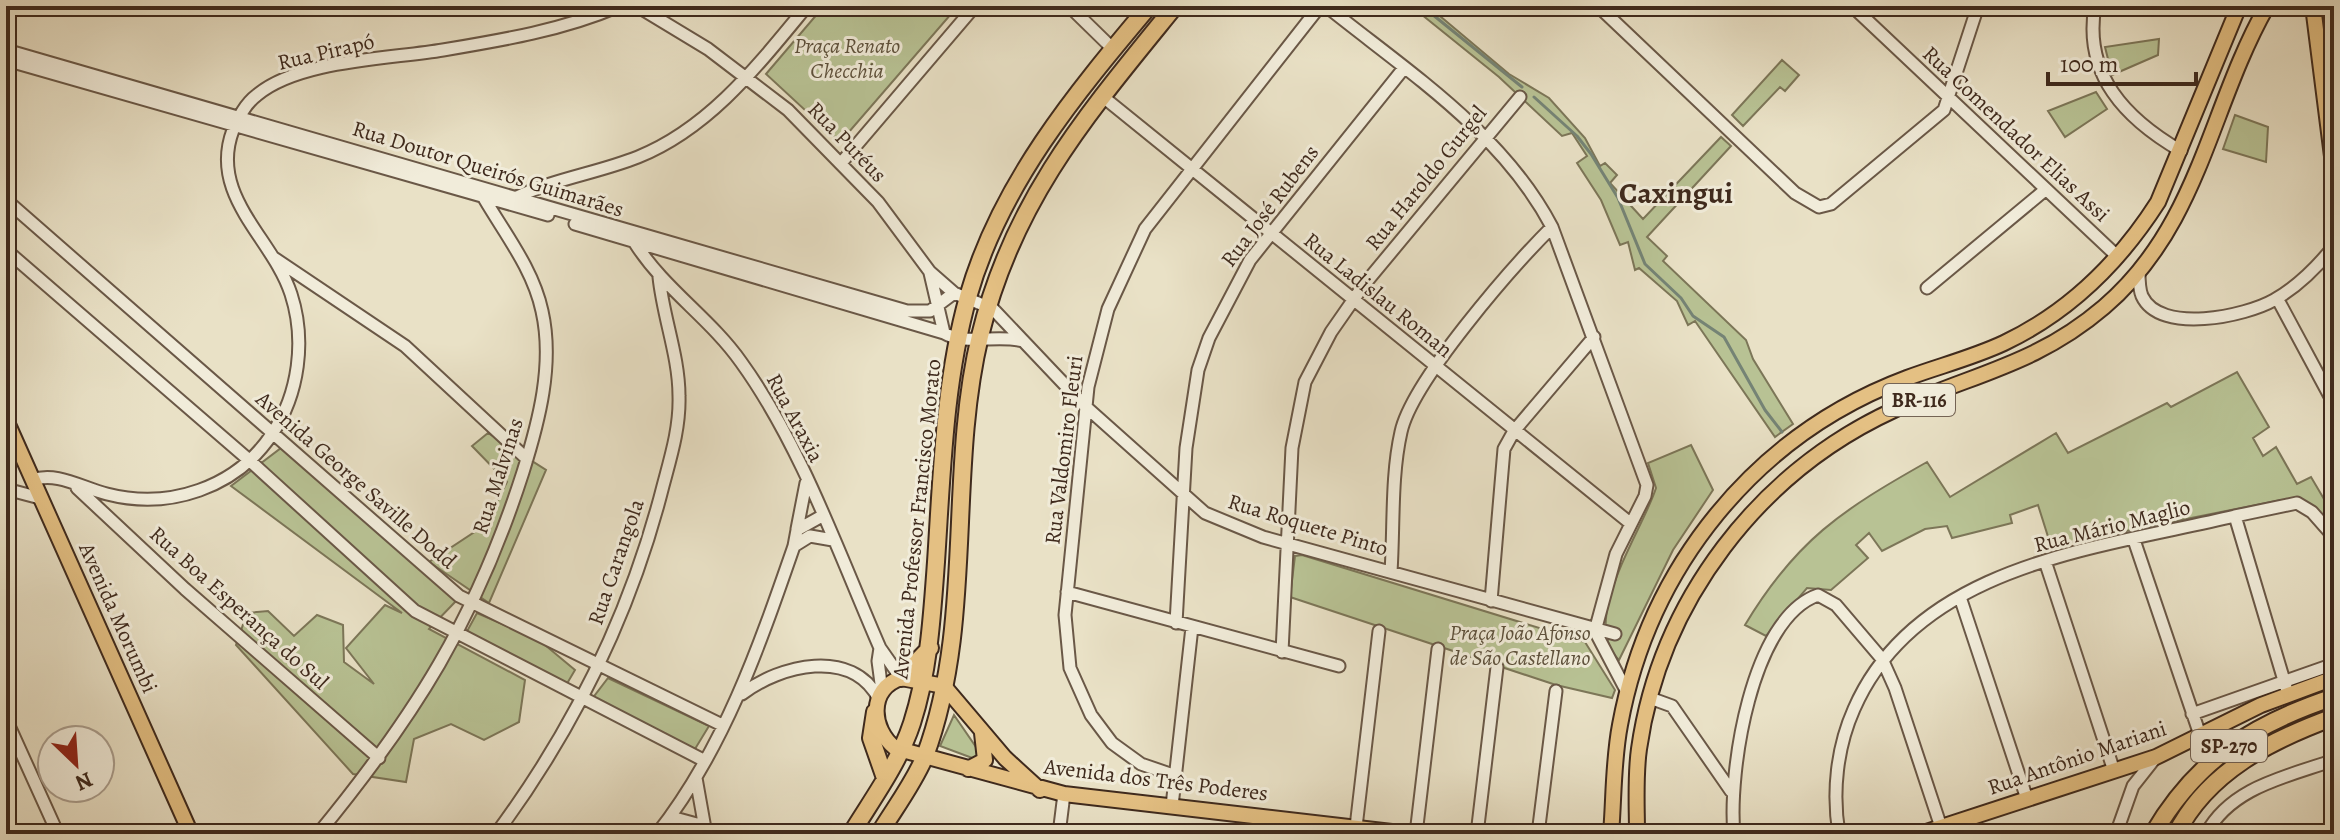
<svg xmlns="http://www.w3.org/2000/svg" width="2340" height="840" viewBox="0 0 2340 840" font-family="Alegreya,serif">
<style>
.green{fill:#b8c294;stroke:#7c7658;stroke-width:2}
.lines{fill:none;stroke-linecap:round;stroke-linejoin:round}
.stream{stroke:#758375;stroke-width:3}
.minor-casing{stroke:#6a5847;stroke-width:15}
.major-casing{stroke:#3f2a1d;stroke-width:18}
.highway-casing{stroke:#3f2a1d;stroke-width:20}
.minor{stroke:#f1ecda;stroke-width:11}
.major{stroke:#e4c083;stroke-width:14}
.highway{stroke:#e4c083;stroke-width:16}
.labels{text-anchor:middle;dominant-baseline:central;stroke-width:6;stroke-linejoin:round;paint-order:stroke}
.shield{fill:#f1ecda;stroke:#746456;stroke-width:2}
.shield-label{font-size:20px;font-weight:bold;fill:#3f2a1d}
.park-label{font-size:22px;font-style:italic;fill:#5d503b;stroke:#f1ecda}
.street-label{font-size:22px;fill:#3f2a1d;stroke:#f1ecda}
.district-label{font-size:30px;font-weight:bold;fill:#3f2a1d;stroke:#f1ecda}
</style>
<rect width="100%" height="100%" fill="#e9e1c6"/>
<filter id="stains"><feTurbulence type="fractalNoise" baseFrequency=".0025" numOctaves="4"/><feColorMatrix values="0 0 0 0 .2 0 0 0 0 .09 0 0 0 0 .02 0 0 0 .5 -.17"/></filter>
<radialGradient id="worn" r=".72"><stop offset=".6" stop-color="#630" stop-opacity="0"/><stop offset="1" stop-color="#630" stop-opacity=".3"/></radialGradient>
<path class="green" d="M824 6H958L842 140 833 136 766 74Z
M1411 6H1428L1509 74 1549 98 1585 138 1600 166 1605 163 1617 175 1610 183 1643 219 1721 137 1731 146 1647 237 1667 256 1663 261 1746 340 1753 359 1793 424 1775 437 1695 321 1688 325 1677 301 1639 268 1635 270 1628 242 1620 245 1601 200 1577 163 1587 156 1572 133 1562 136 1499 77Z
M2159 39 2158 55 2112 75 2105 47Z
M1782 60 1799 75 1785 91 1780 87 1743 126 1732 115Z
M2096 92 2107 109 2065 137 2048 111Z
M2235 115 2268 127 2266 162 2223 149Z
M2237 372 2269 427 2253 438 2263 456 2276 447 2297 484 2311 477 2334 516V529L2300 500H2281L2051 546 2038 505 2010 515 2012 523 1952 538 1947 526 1925 529 1882 551 1869 533 1856 545 1868 558 1831 590 1807 588 1766 636 1745 625C1796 540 1842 510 1927 462L1950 497 2056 433 2068 453 2167 403 2171 407Z
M488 433 546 470 489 603 429 562 485 525 507 482 472 446Z
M285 445 300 464 456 601 429 629 525 680 519 722 484 740 451 724 414 739 406 782 353 774 236 645 247 613 268 611 294 636 317 615 343 625 344 662 374 684 346 648 385 605 402 613 231 486Z
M1691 445 1713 490 1673 550 1619 660C1578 621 1643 530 1656 488L1648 463Z
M1302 555 1585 642 1615 690 1612 698 1556 685 1290 597 1295 556Z
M477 613 539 640 575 670 565 687 465 635Z
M608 678 709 726 695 749 592 699Z
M954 715 978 750 979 756 975 759 940 746Z"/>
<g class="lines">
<path class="stream" d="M1422 6 1522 87
M1534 97 1577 136 1591 154 1618 198 1645 264 1681 298 1693 316 1724 337 1765 410 1782 432"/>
<defs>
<path id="minor" d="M637 6 708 49 788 110 878 202 930 272 954 293 993 309 1085 406 1205 513 1263 537 1615 634
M1069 6 1113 49
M1326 6C1408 72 1502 132 1552 227L1647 485 1645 496 1616 554 1595 631 1627 692
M1598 6 1795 193 1819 207 1831 204 1944 110 1978 6
M1852 6 2118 257
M2095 6C2083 75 2126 119 2181 151
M6 50 907 311H930L954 293
M2319 57 2334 46
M6 60 548 215
M1102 96 1630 523
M842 162 975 6
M515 198C553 179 598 173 638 157 710 128 759 64 807 6
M6 200 459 596 722 725
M575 224 944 333
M635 243C664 289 710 318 741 362 801 445 839 554 880 648L901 678
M6 250 249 460 415 611 705 761
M274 258 405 346 527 459
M2139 272C2139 279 2139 289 2142 296 2160 335 2246 316 2274 300 2297 287 2318 266 2334 246
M930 273 944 333C966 346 998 334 1023 341
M1927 288 2045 190
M2277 298 2334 404
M32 480C57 471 82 488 107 494 169 510 236 488 272 434 299 394 306 340 291 294 273 238 208 196 233 130 239 117 245 104 257 95 299 60 389 59 443 50 503 40 563 30 619 6
M77 488 185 589 379 758
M6 489 40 498
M2235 516 2297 503 2312 512 2334 537
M797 529 806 483
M2134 540 2200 735
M794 546 810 536 833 540
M2045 561 2114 771
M1391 572C1394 526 1391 476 1401 432 1412 381 1513 266 1552 227
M1067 592 1339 666
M1960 597 2027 799
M1491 601 1504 449 1514 431 1594 337
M1176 623 1186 448 1198 370 1209 338 1250 260 1404 68
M880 648 878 661 882 691
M1282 652 1292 448 1305 382 1331 332 1363 286 1520 97
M742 694C780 665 852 647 879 699
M1650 698 1672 706 1731 791
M2192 714 2334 664
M6 719 58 834
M1173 775 1141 764 1112 743 1091 715 1070 668 1065 615 1088 387 1108 309 1145 229 1320 6
M696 778 706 834
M1172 806 1192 627
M671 817 704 826
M1356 827 1379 631
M318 834C415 716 476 619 523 472 539 421 554 364 542 311 533 269 505 234 484 198
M496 834C573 730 631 612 663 486 671 456 680 427 679 396 679 356 663 317 659 277
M657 834C724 749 759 647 794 546L797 530 822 516
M1059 834 1064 794
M1416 834 1438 649
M1477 834 1497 667
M1538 834 1556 691
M1734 834C1728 773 1751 618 1818 595L1836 605 1882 659 1895 688 1941 827
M1839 834C1832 792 1837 747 1854 709 1917 564 2100 548 2235 516L2288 694
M2116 834 2133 786 2156 757
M2206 834C2231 787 2286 777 2334 760"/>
<path id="major" d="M2313 6 2334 172
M6 420 191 834
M968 769 985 760 982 733
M1040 790 1005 758 944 686 901 678C868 689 871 729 895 748L1064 794 1409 834
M1611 834C1614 798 1613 761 1620 725 1649 567 1755 435 1907 378 1939 366 1972 358 2004 343 2069 312 2119 263 2158 202L2239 6
M1637 834C1637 806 1635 777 1639 749 1660 601 1759 472 1894 410 1971 374 2035 366 2104 307 2200 225 2209 108 2267 6
M1920 834 2156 757 2261 705 2334 678"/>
<path id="highway" d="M901 678 930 648
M875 712 871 738 885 778
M851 834C873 798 899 763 912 723 929 670 932 617 936 562 942 473 944 383 968 297 1000 184 1075 94 1149 6
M879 834C894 809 914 783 925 756 975 622 947 473 980 336 1013 199 1089 112 1175 6
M2153 834C2197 759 2253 724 2334 697
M2176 834C2208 771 2271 740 2334 717"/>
</defs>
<use href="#minor" class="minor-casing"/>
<use href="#major" class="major-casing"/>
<use href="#highway" class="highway-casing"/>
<use href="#minor" class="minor"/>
<use href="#major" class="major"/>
<use href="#highway" class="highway"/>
</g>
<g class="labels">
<g class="shield">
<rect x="1883" y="384" width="72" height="32" rx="6"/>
<rect x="2191" y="730" width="76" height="32" rx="6"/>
</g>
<g class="shield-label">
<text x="1919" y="400">BR-116</text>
<text x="2229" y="746">SP-270</text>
</g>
<g class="park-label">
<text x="847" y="46">Praça Renato<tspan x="847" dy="25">Checchia</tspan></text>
<text x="1520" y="633">Praça João Afonso<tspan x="1520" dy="25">de São Castellano</tspan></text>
</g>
<g class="street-label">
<text transform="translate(326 52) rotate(-13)">Rua Pirapó</text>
<text transform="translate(2016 134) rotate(43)">Rua Comendador Elias Assi</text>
<text transform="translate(847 142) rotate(46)">Rua Puréus</text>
<text transform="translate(488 169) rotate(17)">Rua Doutor Queirós Guimarães</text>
<text transform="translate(1426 178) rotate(-51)">Rua Haroldo Gurgel</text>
<text transform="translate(1270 206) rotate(-53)">Rua José Rubens</text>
<text transform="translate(1378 295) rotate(39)">Rua Ladislau Roman</text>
<text transform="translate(795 418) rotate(62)">Rua Araxia</text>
<text transform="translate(1064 450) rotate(-83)">Rua Valdomiro Fleuri</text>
<text transform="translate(498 476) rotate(-72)">Rua Malvinas</text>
<text transform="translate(356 480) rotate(41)">Avenida George Saville Dodd</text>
<text transform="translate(917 519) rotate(-84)">Avenida Professor Francisco Morato</text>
<text transform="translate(1308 525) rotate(17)">Rua Roquete Pinto</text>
<text transform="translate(2112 526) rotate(-14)">Rua Mário Maglio</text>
<text transform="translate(616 562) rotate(-71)">Rua Carangola</text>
<text transform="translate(239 608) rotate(42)">Rua Boa Esperança do Sul</text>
<text transform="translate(118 618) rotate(66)">Avenida Morumbi</text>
<text transform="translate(2077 758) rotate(-19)">Rua Antônio Mariani</text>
<text transform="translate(1156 780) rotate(7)">Avenida dos Três Poderes</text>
</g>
<g class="district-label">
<text x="1676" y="193">Caxingui</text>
</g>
</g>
<rect width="2340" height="840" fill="none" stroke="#e9e1c6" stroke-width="32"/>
<rect x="8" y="8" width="2324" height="824" fill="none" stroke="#3f2a1d" stroke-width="4"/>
<rect x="16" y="16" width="2308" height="808" fill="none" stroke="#3f2a1d" stroke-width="2"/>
<g transform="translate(76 764) rotate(155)"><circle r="38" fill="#f1ecda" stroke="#aa9e8e" stroke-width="2"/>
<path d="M0-6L14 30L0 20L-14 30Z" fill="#8f2418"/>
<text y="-12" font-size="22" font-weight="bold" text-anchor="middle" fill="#3f2a1d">N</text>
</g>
<path d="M2048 72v12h148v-12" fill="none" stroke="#3f2a1d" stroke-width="4"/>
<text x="2060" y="72" font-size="24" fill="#3f2a1d" stroke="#f1ecda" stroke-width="6" paint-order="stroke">100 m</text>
<rect width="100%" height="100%" filter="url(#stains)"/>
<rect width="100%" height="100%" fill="url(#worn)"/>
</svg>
